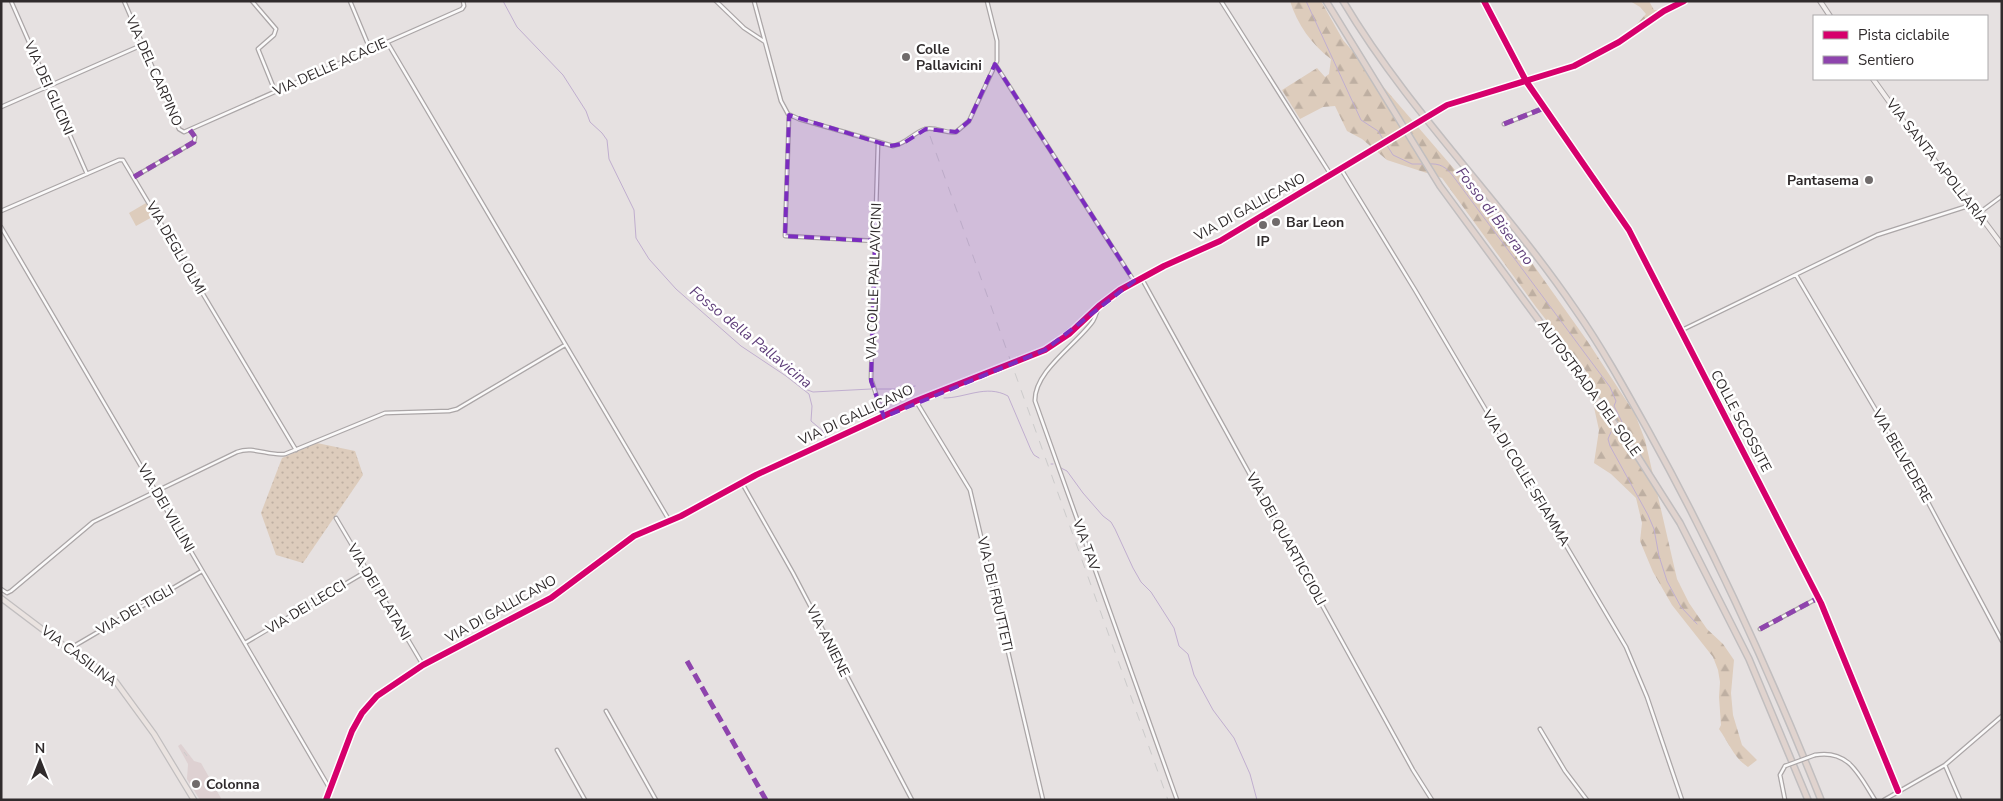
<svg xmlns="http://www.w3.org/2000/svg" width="2003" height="801" viewBox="0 0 2003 801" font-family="'Nunito Sans',sans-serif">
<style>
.built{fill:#ded1d2}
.green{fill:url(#green-dots)}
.forest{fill:url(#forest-firs)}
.pitch{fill:#ddccbc}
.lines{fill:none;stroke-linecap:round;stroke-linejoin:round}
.stream{stroke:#c0aecf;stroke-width:1}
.street-casing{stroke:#aba6a7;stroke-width:5}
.secondary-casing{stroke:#aba6a7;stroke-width:6}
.primary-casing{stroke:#c1bebf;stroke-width:7}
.highway-casing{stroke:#c1bebf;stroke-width:8}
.street{stroke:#fbfafa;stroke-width:2.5}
.secondary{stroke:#f3efee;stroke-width:4}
.primary{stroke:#eae3e0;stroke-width:4.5}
.highway{stroke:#e0d3ce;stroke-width:5}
.rail{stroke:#cccbcb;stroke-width:1;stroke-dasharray:9 9;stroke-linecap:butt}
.street-bridge-casing{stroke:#aba6a7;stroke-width:5;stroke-linecap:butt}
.secondary-bridge-casing{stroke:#aba6a7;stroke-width:6;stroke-linecap:butt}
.street-bridge{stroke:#fbfafa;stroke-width:2.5}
.secondary-bridge{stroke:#f3efee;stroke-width:4}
.quiet{stroke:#8e44ad;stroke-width:5;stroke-dasharray:10 5;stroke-linecap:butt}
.cycleway-casing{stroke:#fff;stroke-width:9}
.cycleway{stroke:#d6006c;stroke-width:6}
.marked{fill:#7b2cbf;fill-opacity:0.2;stroke:#7b2cbf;stroke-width:4;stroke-dasharray:10 6;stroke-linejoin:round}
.poi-dot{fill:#706b6b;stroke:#fff;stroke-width:2}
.labels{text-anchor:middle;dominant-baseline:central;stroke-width:5;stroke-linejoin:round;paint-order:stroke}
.poi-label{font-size:14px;font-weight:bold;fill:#302b2c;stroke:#fff;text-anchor:start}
.street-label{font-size:14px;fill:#302b2c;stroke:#fff}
.water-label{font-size:15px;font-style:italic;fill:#5f3e7a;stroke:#fff}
</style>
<defs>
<pattern id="green-dots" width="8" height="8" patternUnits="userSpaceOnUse" patternTransform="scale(1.25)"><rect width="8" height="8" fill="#ddccbc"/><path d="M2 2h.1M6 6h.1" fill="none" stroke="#beafa2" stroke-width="1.8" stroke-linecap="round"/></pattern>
<pattern id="forest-firs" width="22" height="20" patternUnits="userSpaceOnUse" patternTransform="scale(1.25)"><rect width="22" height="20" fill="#ddccbc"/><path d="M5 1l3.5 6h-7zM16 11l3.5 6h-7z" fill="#beafa2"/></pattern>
</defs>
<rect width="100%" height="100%" fill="#e6e1e1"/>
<path class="built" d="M181 744 194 761 201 763 222 800H200L187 779 188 764 178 746Z"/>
<path class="green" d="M317 443 355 451 363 475 303 563 276 555 261 513 282 458Z"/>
<path class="forest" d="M1290 1H1321L1343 40 1474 192 1532 263 1588 342 1635 414 1645 440 1677 579 1689 603 1707 629 1723 644 1734 660 1731 693 1733 715 1742 745 1757 760 1748 767C1734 758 1729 743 1719 729L1721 725 1719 697 1720 682 1718 670 1713 657 1672 605 1653 572 1640 541 1642 523 1636 498 1611 474 1594 463 1599 430 1586 371 1536 307 1442 178 1387 160 1362 139 1347 131 1335 106 1323 107 1300 119 1282 90 1317 68 1325 77 1329 74 1331 59C1312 45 1297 24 1290 1Z
M1630 1H1649L1654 10H1659V13L1638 27 1637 24 1646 14 1640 7Z"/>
<path class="pitch" d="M146 203 154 216 136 226 129 213Z"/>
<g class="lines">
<path class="stream" d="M503 1 517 27 563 75 586 111 590 122 602 133 607 140 609 159 634 210 636 238 649 259 676 289 741 346 786 376 809 394 812 406 811 421 823 431 826 440
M1306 1 1361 120 1378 131 1393 155 1412 164H1424
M1428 164C1440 163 1446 167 1453 176L1610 387 1616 401 1614 406 1622 422
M805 389 813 392 871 389
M876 389H903L915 386
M944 398C966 398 986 384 1008 396L1031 450 1034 455 1039 458
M1611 432 1608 439 1610 446 1648 515 1654 529 1659 556 1667 581 1681 607 1697 624
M1051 464H1053
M1061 468 1067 471 1083 493 1103 516 1111 522 1115 529 1133 568 1141 582 1151 592 1174 628 1179 646 1188 654 1194 675 1213 710 1234 738 1250 774 1257 800"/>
<defs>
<path id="street" d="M11 1 87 174
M124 1 179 129 184 132 462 9 464 6 463 1
M252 1 276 29 274 35 258 49 275 91
M350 1 370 49
M716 1 744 28 765 42
M754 1 781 101 788 114 799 119 893 146C906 144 913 133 925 129 936 126 945 134 956 132L969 121 997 61V41L987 1
M1221 1 1331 175
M1484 1 1526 81 1629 230 1821 603 1898 791
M387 42 669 520
M995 64 1134 281
M1 107 142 45
M789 115 785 236 876 241
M1504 124 1544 108
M878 143 871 379 883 415
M1341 169 1415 290 1626 647 1647 697 1682 800
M134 177 194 142 195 137 190 130
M1 211 119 160H123L296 450
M1979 213 2002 196
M1 227 330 789
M1796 275 1906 461 2002 641
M1142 279 1413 770 1432 800
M1099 306C1097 311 1096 316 1093 321 1077 344 1034 371 1035 401L1177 800
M1680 331 1877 235 1971 205
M916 401 970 490 1043 800
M742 483 793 573 912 800
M336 518 423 665
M1 589 7 593 11 591 93 522 237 452C254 446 268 456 285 454L385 413 449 411 457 409 565 345
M1760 629 1818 598
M245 643 367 571
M69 649 202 571
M606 711 656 800
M1540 729 1565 771 1587 800
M557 750 585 800
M1815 755C1849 749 1859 775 1875 800
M1945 765 1960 800
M1785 800 1780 775 1785 766
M1884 800 1945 765 2002 716"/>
<path id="secondary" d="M1820 1 1830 16
M1873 79 1911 132 1972 205 2002 245
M1448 105 1574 66 1619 42 1664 11 1684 1
M1023 360 1045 350 1061 340 1100 305 1120 290 1164 266 1220 241 1377 147
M326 800C340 764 348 722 378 696 391 684 408 675 423 665L551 598 638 534 681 516 756 475 916 401 996 370"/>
<path id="primary" d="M1 598 71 651 108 675 116 682 154 734 194 800"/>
<path id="highway" d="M1326 1 1440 186 1631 446 1680 523 1749 659 1808 800
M1343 1C1409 112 1503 203 1575 309 1603 349 1626 391 1650 434 1715 551 1771 675 1821 800"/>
</defs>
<use href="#street" class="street-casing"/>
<use href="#secondary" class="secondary-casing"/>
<use href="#primary" class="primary-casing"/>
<use href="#highway" class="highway-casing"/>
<use href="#street" class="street"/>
<use href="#secondary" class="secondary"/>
<use href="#primary" class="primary"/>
<use href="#highway" class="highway"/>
<path class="rail" d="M930 136 1168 800
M184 752 187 756"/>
<defs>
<path id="street-bridge" d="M1785 766 1815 755"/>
<path id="secondary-bridge" d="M1377 147 1448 105
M996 370 1023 360"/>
</defs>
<use href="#street-bridge" class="street-bridge-casing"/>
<use href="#secondary-bridge" class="secondary-bridge-casing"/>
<use href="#street-bridge" class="street-bridge"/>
<use href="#secondary-bridge" class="secondary-bridge"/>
<path class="quiet" d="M1504 124 1544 108
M134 177 194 142 195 137 190 130
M1760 629 1818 598
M687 661 766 800"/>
<defs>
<path id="cycleway" d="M1484 1 1526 81 1629 230 1821 603 1898 791
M326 800 352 731 362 713 377 696 423 665 551 598 634 536 681 516 756 475 916 401 1045 350 1069 334 1099 306 1120 290 1164 266 1220 241 1447 105 1574 66 1619 42 1664 11 1684 1"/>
</defs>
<use href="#cycleway" class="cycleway-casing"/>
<use href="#cycleway" class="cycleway"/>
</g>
<path class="marked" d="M995 64 1134 281 1045 350 884 417 871 381 875 241 785 236 789 115 890 146 902 144 926 129 956 132 969 121Z"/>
<g class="poi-dot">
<circle cx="906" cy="57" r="5"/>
<circle cx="1869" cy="180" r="5"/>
<circle cx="1276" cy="222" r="5"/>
<circle cx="1263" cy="225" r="5"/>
<circle cx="196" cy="784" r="5"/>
</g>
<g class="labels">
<g class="poi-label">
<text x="916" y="49">Colle<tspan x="916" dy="16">Pallavicini</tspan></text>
<text x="1859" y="180" text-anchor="end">Pantasema</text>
<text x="1286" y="222">Bar Leon</text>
<text x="1263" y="241" text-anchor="middle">IP</text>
<text x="206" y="784">Colonna</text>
</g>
<g class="street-label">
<text transform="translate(330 67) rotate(-24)">VIA DELLE ACACIE</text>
<text transform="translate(154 71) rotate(66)">VIA DEL CARPINO</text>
<text transform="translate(49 88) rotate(66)">VIA DEI GLICINI</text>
<text transform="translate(1937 162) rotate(52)">VIA SANTA APOLLARIA</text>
<text transform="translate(1250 207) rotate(-29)">VIA DI GALLICANO</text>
<text transform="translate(176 248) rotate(60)">VIA DEGLI OLMI</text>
<text transform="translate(874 281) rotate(-88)">VIA COLLE PALLAVICINI</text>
<text transform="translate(1589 388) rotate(54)">AUTOSTRADA DEL SOLE</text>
<text transform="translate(856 415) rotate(-25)">VIA DI GALLICANO</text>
<text transform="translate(1741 421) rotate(62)">COLLE SCOSSITE</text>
<text transform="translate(1902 456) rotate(60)">VIA BELVEDERE</text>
<text transform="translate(1526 478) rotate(59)">VIA DI COLLE SFIAMMA</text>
<text transform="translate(166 508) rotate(60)">VIA DEI VILLINI</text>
<text transform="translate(1286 539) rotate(61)">VIA DEI QUARTICCIOLI</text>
<text transform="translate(1086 545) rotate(70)">VIA TAV</text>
<text transform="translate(379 592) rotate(59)">VIA DEI PLATANI</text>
<text transform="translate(995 594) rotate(77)">VIA DEI FRUTTETI</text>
<text transform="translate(306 607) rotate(-31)">VIA DEI LECCI</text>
<text transform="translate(501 609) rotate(-29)">VIA DI GALLICANO</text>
<text transform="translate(135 610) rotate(-30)">VIA DEI TIGLI</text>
<text transform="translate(828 641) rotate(63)">VIA ANIENE</text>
<text transform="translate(79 656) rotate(37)">VIA CASILINA</text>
</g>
<g class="water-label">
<text transform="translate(1495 216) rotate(53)">Fosso di Biserano</text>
<text transform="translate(751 337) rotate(39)">Fosso della Pallavicina</text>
</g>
</g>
<rect width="2003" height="801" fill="none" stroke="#302b2c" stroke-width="5"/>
<rect x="1813" y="15" width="175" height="65" fill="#ffffff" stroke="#acaaab"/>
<rect x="1823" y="31" width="25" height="8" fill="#d6006c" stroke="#acaaab"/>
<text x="1858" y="40" font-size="15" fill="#302b2c">Pista ciclabile</text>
<rect x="1823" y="56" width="25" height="8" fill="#8e44ad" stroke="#acaaab"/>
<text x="1858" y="65" font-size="15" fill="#302b2c">Sentiero</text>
<g transform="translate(40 761)" stroke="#ffffff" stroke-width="4" paint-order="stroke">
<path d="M0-4L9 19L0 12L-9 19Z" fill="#302b2c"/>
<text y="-8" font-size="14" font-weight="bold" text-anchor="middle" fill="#302b2c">N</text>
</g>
</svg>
